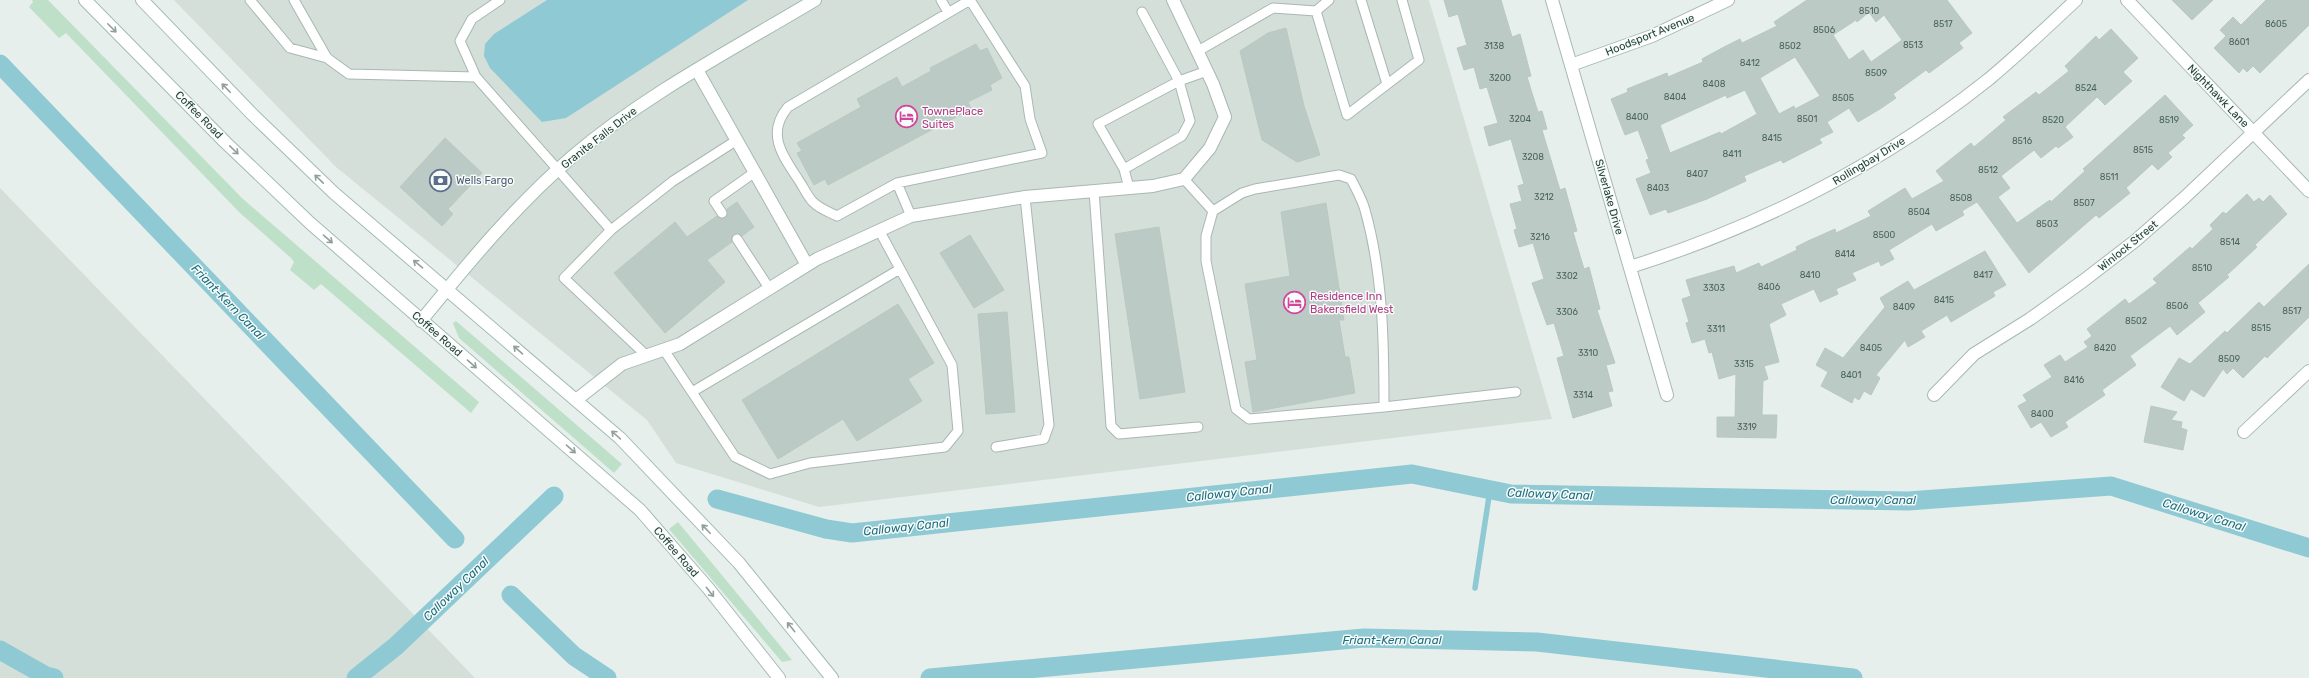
<svg xmlns="http://www.w3.org/2000/svg" width="2309" height="678" viewBox="0 0 2309 678" font-family="Rubik,sans-serif">
<style>
.built{fill:#d4dfda}
.green{fill:#bfe0c8}
.water{fill:#8ec9d4}
.lines{fill:none;stroke-linecap:round;stroke-linejoin:round}
.stream{stroke:#8ec9d4;stroke-width:5.5}
.canal{stroke:#8ec9d4;stroke-width:19}
.building{fill:#bbcac4;stroke:#b8c9c2;fill-rule:evenodd}
.lane-casing{stroke:#a8b8b2;stroke-width:11}
.street-casing{stroke:#a8b8b2;stroke-width:14}
.secondary-casing{stroke:#a4bbb3;stroke-width:14}
.lane{stroke:#fff;stroke-width:9}
.street{stroke:#fff;stroke-width:12}
.secondary{stroke:#fff;stroke-width:12}
.oneway{stroke:#92a09c}
.labels{text-anchor:middle;dominant-baseline:central;stroke-width:3;stroke-linejoin:round;paint-order:stroke}
.number-label{font-size:9px;fill:#4a645c}
.street-label{font-size:11px;fill:#24423a;stroke:#f7fbf9}
.hotel-label{font-size:11px;fill:#b23c85;stroke:#f7fbf9;text-anchor:start}
.service-label{font-size:11px;fill:#4e5e75;stroke:#f7fbf9;text-anchor:start}
.water-label{font-size:12px;font-style:italic;fill:#1c6f80;stroke:#f7fbf9}
</style>
<rect width="100%" height="100%" fill="#e6efeb"/>
<path class="built" d="M174 0H1429L1552 419 819 507 676 463 647 420 336 167Z
M0 188 448 650 475 678H0Z"/>
<path class="green" d="M32 0H48L243 199 479 402 471 413 321 284 314 290 290 270 294 262 291 258 240 213 66 33 59 38 29 7 33 2Z
M456 321 622 464 614 473 459 338 453 323Z
M678 522 792 660 782 662 669 529Z"/>
<path class="water" d="M547 0H748L566 118 542 122 490 68 484 56 485 44 494 34Z"/>
<g class="lines">
<path class="stream" d="M1475 588 1490 490"/>
<path class="canal" d="M0 64 455 539
M717 499 826 529 852 533 1412 474 1511 494 1908 501 2111 486 2309 548
M511 595 574 656 607 678
M0 650 46 676 54 678
M356 678 396 646 554 496
M930 678 1364 638 1537 642 1853 678"/>
</g>
<path class="building" d="M1444 0H1501L1512 37 1520 34 1531 76 1527 77 1538 112 1542 111 1547 129 1542 130 1560 190 1565 188 1577 231 1573 232 1584 269 1589 267 1600 309 1597 310 1615 363 1606 365 1613 391 1608 392 1612 406 1573 418 1557 358 1564 356 1554 323 1547 325 1532 283 1544 279 1533 243 1519 247 1514 230 1517 229 1510 204 1522 201 1518 186 1524 184 1511 139 1489 146 1484 127 1498 123 1487 87 1480 89 1474 67 1464 70 1457 48 1467 45 1458 14 1449 17Z
M1807 0H1947L1972 33 1959 43 1963 48 1929 73 1926 70 1893 94 1896 98 1880 109 1858 122 1849 108 1827 122 1833 132 1819 139 1822 143 1783 163 1781 160 1744 176 1746 181 1707 199 1668 213 1666 209 1650 215 1636 179 1651 173 1646 160 1649 159 1638 130 1625 135 1611 99 1628 92 1627 89 1667 73 1668 77 1703 62 1702 59 1724 47 1740 39 1742 43 1777 26 1774 22ZM1869 12 1876 22 1884 15 1902 40 1871 62 1863 50 1849 60 1833 35 1856 20 1857 22ZM1795 57 1820 96 1795 109 1794 106 1779 114 1760 78ZM1745 90 1757 114 1721 134 1720 132 1670 153 1660 125 1726 95 1727 98Z
M2172 0H2213L2192 20Z
M2266 0H2309V25L2260 73 2253 66 2247 72 2243 68 2239 73 2214 48 2226 36 2220 30 2233 17 2241 25Z
M1286 28 1304 106 1320 155 1297 162 1262 140 1240 51 1268 33Z
M2111 29 2138 58 2123 72 2132 81 2105 105 2097 97 2065 127 2073 137 2058 148 2056 146 2041 158 2034 150 2001 176 2010 188 1998 197 2017 223 2050 200 2051 202 2085 171 2083 169 2165 95 2193 125 2182 135 2185 138 2168 153 2172 157 2158 170 2152 164 2126 188 2130 193 2099 218 2096 215 2029 273 1977 202 1962 211 1964 215 1936 231 1932 224 1889 250 1894 259 1881 266 1879 261 1852 273 1856 280 1836 289 1838 294 1820 302 1814 289 1781 304 1786 315 1769 324 1779 362 1764 366 1768 379 1763 381 1762 415H1777L1776 438 1717 437V417H1735L1736 374 1719 379 1712 352 1709 353 1705 339 1692 343 1686 323 1689 322 1682 299 1691 296 1686 280 1734 266 1736 273 1759 263 1761 267 1797 250 1796 247 1808 241 1835 229 1836 233 1871 216 1868 211 1905 188 1912 199 1944 181 1936 171 1971 143 1974 147 2006 120 2003 117 2036 92 2039 95 2069 71 2065 66 2096 36 2099 40Z
M976 44 980 51 987 48 1002 78 990 85 992 90 968 102 971 109 828 185 825 179 814 185 797 153 802 151 797 143 861 107 857 99 897 77 902 87 931 71 930 68Z
M445 138 482 173 448 209 453 214 442 226 400 187Z
M2247 194 2254 202 2259 198 2263 202 2270 195 2287 214 2255 245 2257 247 2227 275 2229 277 2198 303 2205 312 2177 335 2170 326 2130 356 2136 365 2102 390 2105 395 2065 422 2068 427 2051 437 2041 422 2031 428 2018 406 2027 401 2023 395 2052 377 2044 365 2060 355 2065 362 2088 347 2084 342 2092 336 2087 329 2125 299 2129 304 2157 283 2153 279 2190 247 2192 249 2213 229 2210 225 2223 212 2226 214Z
M737 202 754 227 742 236 737 233 733 234 732 242 707 260 725 282 665 333 614 273 675 222 687 237 717 216 722 219 726 218 728 213 727 209Z
M1326 203 1344 320H1339L1345 357H1349L1355 393 1253 412 1245 362 1257 360 1245 284 1290 276 1281 212Z
M1159 227 1185 392 1140 399 1115 234Z
M970 235 1004 290 974 308 940 253Z
M1985 251 2006 285 1993 292 1995 296 1951 322 1947 315 1921 331 1925 337 1908 347 1905 340 1876 375 1880 378 1871 395 1864 391 1859 400 1854 397 1852 403 1821 386 1828 372 1816 365 1825 348 1843 358 1885 307 1880 298 1908 281 1914 290Z
M2309 264V317L2267 358 2265 356 2243 378 2233 368 2227 374 2223 369 2204 397 2191 389 2184 401 2161 387 2179 358 2190 364 2225 331 2227 333 2259 302 2264 307Z
M898 304 934 363 908 379 922 401 857 441 843 419 778 459 742 400Z
M1007 312 1015 412 986 414 978 314Z
M2151 406 2177 412 2171 420 2182 422 2181 428 2187 430 2183 450 2144 442Z"/>
<g class="lines">
<defs>
<path id="lane" d="M250 0 290 48 327 58
M294 0 327 58 349 74 476 77
M500 0 472 19 460 41 476 77 611 230
M941 0 948 12
M970 0 1025 86 1030 119 1042 153 897 183 837 216C829 212 820 209 813 202 807 196 803 186 798 179 782 155 766 133 788 107Z
M1361 0 1387 84
M1316 11 1347 115 1419 60 1402 0
M1198 51 1273 8 1316 11 1329 0
M1124 169 1098 124 1179 81 1207 71
M1184 179 1213 211 1206 236V261L1236 409 1249 419 1384 407 1516 392
M897 183 911 216
M1129 188 1124 169 1182 136 1190 121 1179 81 1142 12
M1094 191 1111 426 1119 434 1198 427
M1213 211 1242 193 1255 189 1339 175 1351 179C1356 189 1362 199 1365 210 1383 274 1384 341 1384 407
M722 213 714 201 755 172
M737 239 769 288
M664 350 735 457 770 474 810 463 945 447 958 431 952 365 879 230
M647 356 564 278 611 230 673 181 737 140
M692 392 900 269
M996 447 1044 439 1049 425 1025 197"/>
<path id="street" d="M1552 0 1667 395
M2127 0 2309 191
M1571 65 1652 36 1728 0
M697 70 807 265
M1630 267C1761 226 1881 165 1989 79 2019 54 2047 27 2076 0
M1934 395 1974 354 2030 319 2083 281 2135 241 2184 198 2309 80
M576 400 622 364 680 344 817 259 911 216 1025 197 1153 186 1184 179 1210 148 1225 117 1213 84 1173 0
M2244 432 2309 371"/>
<path id="secondary" d="M85 0 225 142 310 223 640 510 708 588 779 678
M142 0 253 115 334 193 620 438 739 563 832 678
M421 321C469 262 516 205 573 156 646 94 733 49 815 0"/>
</defs>
<use href="#lane" class="lane-casing"/>
<use href="#street" class="street-casing"/>
<use href="#secondary" class="secondary-casing"/>
<use href="#lane" class="lane"/>
<use href="#street" class="street"/>
<use href="#secondary" class="secondary"/>
</g>
<defs><path id="oneway-shaft" d="M-6 0H5M1.5-3L5.5 0L1.5 3" fill="none" stroke-width="1.6" stroke-linecap="round" stroke-linejoin="round"/></defs>
<g class="oneway">
<use href="#oneway-shaft" transform="translate(112 28) rotate(45)"/>
<use href="#oneway-shaft" transform="translate(226 88) rotate(-134)"/>
<use href="#oneway-shaft" transform="translate(234 150) rotate(44)"/>
<use href="#oneway-shaft" transform="translate(319 179) rotate(-136)"/>
<use href="#oneway-shaft" transform="translate(328 239) rotate(41)"/>
<use href="#oneway-shaft" transform="translate(418 264) rotate(-140)"/>
<use href="#oneway-shaft" transform="translate(518 350) rotate(-139)"/>
<use href="#oneway-shaft" transform="translate(472 364) rotate(41)"/>
<use href="#oneway-shaft" transform="translate(616 435) rotate(-138)"/>
<use href="#oneway-shaft" transform="translate(571 449) rotate(41)"/>
<use href="#oneway-shaft" transform="translate(706 529) rotate(-134)"/>
<use href="#oneway-shaft" transform="translate(710 592) rotate(52)"/>
<use href="#oneway-shaft" transform="translate(791 627) rotate(-129)"/>
</g>
<defs>
<symbol id="hotel-ring" viewBox="-11 -11 22 22"><circle r="9.5" fill="#f7fbf9" stroke="#d1479c" stroke-width="1.5"/><path d="M-6-4.5h1.5V1H6V5H4.5V3h-9V5H-6ZM-4 0a1.8 1.8 0 1 1 3.6 0ZM.5 0V-2.5h3Q6-2.5 6 0Z" fill="#d1479c"/></symbol>
<symbol id="bank-ring" viewBox="-11 -11 22 22"><circle r="9.5" fill="#f7fbf9" stroke="#5c6f8a" stroke-width="1.5"/><path d="M-6-4H6V4H-6ZM0-2.3a2.3 2.3 0 1 0 0 4.6a2.3 2.3 0 1 0 0-4.6Z" fill="#5c6f8a"/></symbol>
</defs>
<g fill-rule="evenodd">
<use href="#hotel-ring" x="894" y="104" width="25" height="25"/>
<use href="#bank-ring" x="428" y="168" width="25" height="25"/>
<use href="#hotel-ring" x="1282" y="290" width="25" height="25"/>
</g>
<g class="labels">
<g class="number-label">
<text x="1869" y="11">8510</text>
<text x="1943" y="24">8517</text>
<text x="2276" y="24">8605</text>
<text x="1824" y="30">8506</text>
<text x="2239" y="42">8601</text>
<text x="1913" y="45">8513</text>
<text x="1494" y="46">3138</text>
<text x="1790" y="46">8502</text>
<text x="1750" y="63">8412</text>
<text x="1876" y="73">8509</text>
<text x="1500" y="78">3200</text>
<text x="1714" y="84">8408</text>
<text x="2086" y="88">8524</text>
<text x="1675" y="97">8404</text>
<text x="1843" y="98">8505</text>
<text x="1637" y="117">8400</text>
<text x="1520" y="119">3204</text>
<text x="1807" y="119">8501</text>
<text x="2053" y="120">8520</text>
<text x="2169" y="120">8519</text>
<text x="1772" y="138">8415</text>
<text x="2022" y="141">8516</text>
<text x="2143" y="150">8515</text>
<text x="1732" y="154">8411</text>
<text x="1533" y="157">3208</text>
<text x="1988" y="170">8512</text>
<text x="1697" y="174">8407</text>
<text x="2109" y="177">8511</text>
<text x="1658" y="188">8403</text>
<text x="1544" y="197">3212</text>
<text x="1961" y="198">8508</text>
<text x="2084" y="203">8507</text>
<text x="1919" y="212">8504</text>
<text x="2047" y="224">8503</text>
<text x="1884" y="235">8500</text>
<text x="1540" y="237">3216</text>
<text x="2230" y="242">8514</text>
<text x="1845" y="254">8414</text>
<text x="2202" y="268">8510</text>
<text x="1810" y="275">8410</text>
<text x="1983" y="275">8417</text>
<text x="1567" y="276">3302</text>
<text x="1769" y="287">8406</text>
<text x="1714" y="288">3303</text>
<text x="1944" y="300">8415</text>
<text x="2177" y="306">8506</text>
<text x="1904" y="307">8409</text>
<text x="2292" y="311">8517</text>
<text x="1567" y="312">3306</text>
<text x="2136" y="321">8502</text>
<text x="2261" y="328">8515</text>
<text x="1716" y="329">3311</text>
<text x="1871" y="348">8405</text>
<text x="2105" y="348">8420</text>
<text x="1588" y="353">3310</text>
<text x="2229" y="359">8509</text>
<text x="1744" y="364">3315</text>
<text x="1851" y="375">8401</text>
<text x="2074" y="380">8416</text>
<text x="1583" y="395">3314</text>
<text x="2042" y="414">8400</text>
<text x="1747" y="427">3319</text>
</g>
<g class="street-label">
<text transform="translate(1650 35) rotate(-22)">Hoodsport Avenue</text>
<text transform="translate(2218 96) rotate(46)">Nighthawk Lane</text>
<text transform="translate(199 115) rotate(45)">Coffee Road</text>
<text transform="translate(599 138) rotate(-38)">Granite Falls Drive</text>
<text transform="translate(1869 161) rotate(-31)">Rollingbay Drive</text>
<text transform="translate(1609 197) rotate(74)">Silverlake Drive</text>
<text transform="translate(2128 246) rotate(-39)">Winlock Street</text>
<text transform="translate(437 334) rotate(41)">Coffee Road</text>
<text transform="translate(676 552) rotate(49)">Coffee Road</text>
</g>
<g class="hotel-label">
<text x="922" y="111">TownePlace<tspan x="922" dy="13">Suites</tspan></text>
<text x="1310" y="296">Residence Inn<tspan x="1310" dy="13">Bakersfield West</tspan></text>
</g>
<g class="service-label">
<text x="456" y="180">Wells Fargo</text>
</g>
<g class="water-label">
<text transform="translate(228 302) rotate(46)">Friant-Kern Canal</text>
<text transform="translate(1229 493) rotate(-6)">Calloway Canal</text>
<text transform="translate(1550 494) rotate(2)">Calloway Canal</text>
<text x="1873" y="500">Calloway Canal</text>
<text transform="translate(2204 515) rotate(17)">Calloway Canal</text>
<text transform="translate(906 527) rotate(-6)">Calloway Canal</text>
<text transform="translate(456 589) rotate(-44)">Calloway Canal</text>
<text x="1392" y="640">Friant-Kern Canal</text>
</g>
</g>
</svg>
